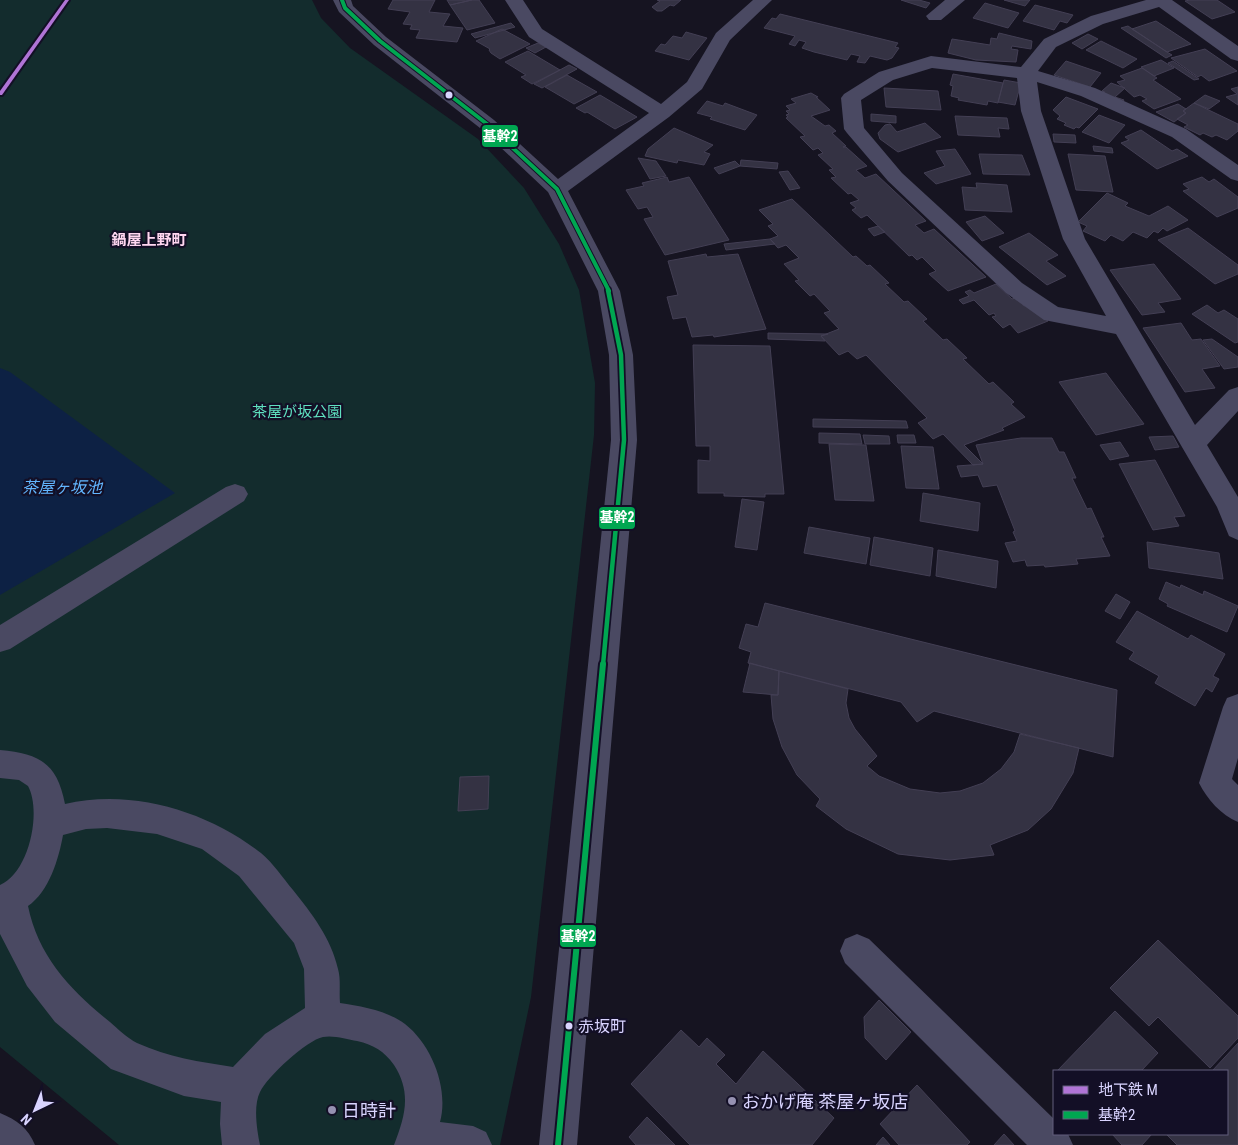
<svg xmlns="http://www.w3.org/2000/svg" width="1238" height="1145" viewBox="0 0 1238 1145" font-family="'Roboto Condensed','Noto Sans JP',sans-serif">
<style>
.green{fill:#132c2d}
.water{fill:#0d2144}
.building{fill:#343243;stroke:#433f54}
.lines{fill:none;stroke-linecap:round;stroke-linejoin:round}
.minor{fill:#4a4962;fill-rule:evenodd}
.bus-1-far2-casing{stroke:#130f26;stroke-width:6}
.bus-1-far1-casing{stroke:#130f26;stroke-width:8}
.bus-1-casing{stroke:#130f26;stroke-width:10}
.bus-1-far2{stroke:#00a651;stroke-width:4}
.bus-1-far1{stroke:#00a651;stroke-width:4.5}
.bus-1{stroke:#00a651;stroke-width:6}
.metro-1-casing{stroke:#130f26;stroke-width:4}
.metro-1{fill:#b074d6;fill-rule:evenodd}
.bus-dot{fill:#d9d4ff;stroke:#130f26;stroke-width:2}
.poi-dot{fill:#9591b1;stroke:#130f26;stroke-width:2}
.labels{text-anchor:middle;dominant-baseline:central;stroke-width:4.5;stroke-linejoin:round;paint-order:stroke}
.far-quarter-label{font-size:15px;font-weight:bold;fill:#ffd6f0;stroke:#130f26}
.park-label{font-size:15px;fill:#5fe0c0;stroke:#130f26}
.water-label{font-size:16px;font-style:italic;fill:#62b6ff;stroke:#130f26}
.near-bus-label{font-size:16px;fill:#d9d4ff;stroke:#130f26;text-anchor:start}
.near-poi-label{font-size:18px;fill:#d9d4ff;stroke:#130f26;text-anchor:start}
.line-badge{stroke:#130f26;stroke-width:2}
.badge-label{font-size:14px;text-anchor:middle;font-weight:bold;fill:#fff}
</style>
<rect width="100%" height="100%" fill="#161421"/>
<path class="green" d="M0 0H312L321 18 350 48 478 139 524 188 559 244 579 290 595 383 594 435 531 997 500 1145H119L0 1047Z"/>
<path class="water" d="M0 368 10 372 175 493 0 595Z"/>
<path class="building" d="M393 0H435L429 12 450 14 443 26 463 28 457 42 416 38 420 30 410 29 412 25 403 24 410 12 388 9Z
M447 0H472L450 5Z
M472 0H479L495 23 467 30 450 5Z
M657 0H681L674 6 670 5 662 11H657L652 7 660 1Z
M901 0H919L930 3 926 8Z
M1004 0H1030L1025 6Z
M1190 0H1217L1235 12 1212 19 1185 1Z
M985 3 1019 13 1008 28 973 18Z
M1035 5 1073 15 1067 23 1060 21 1054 30 1023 21Z
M780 14 898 43 895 47 899 48 892 58 887 60 870 56 865 63 857 62 860 56 851 54 847 60 814 52 802 48 806 42 799 40 795 46 789 44 795 36 764 28 772 18 776 19Z
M1156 21 1191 44 1167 52 1132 29Z
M511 23 515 27 475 38 471 34Z
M1128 26 1167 52 1172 55 1166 58 1121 28Z
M502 29 504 30 530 44 500 59 491 53 489 50 490 49 476 41Z
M686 32 707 38 689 60 655 51 661 44 665 45 673 36 682 38Z
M999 33 1032 41 1031 49 1012 46 1011 49 1018 50 1016 62 976 60 948 53 952 39 990 45 991 38 997 39Z
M1088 34 1098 39 1082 49 1072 43Z
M1101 41 1137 59 1123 68 1086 50Z
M538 43 546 47 535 53 526 48Z
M1205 49 1237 71 1209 81 1201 75 1198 77 1171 58Z
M528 51 560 70 532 84 521 77 526 75 505 62Z
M1161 60 1174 68 1154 76 1141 67Z
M1066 61 1101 73 1090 87 1054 75Z
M1173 61 1199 79 1194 80 1168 63Z
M569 65 577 69 542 88 534 84Z
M1142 68 1157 78 1153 80 1181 99 1154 109 1142 101 1147 99 1140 95 1134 97 1117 82 1125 80 1120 76Z
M953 74 1003 83 998 103 988 101 987 105 958 100 959 98 951 96 953 86 950 85Z
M567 75 597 92 574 104 545 87Z
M1004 80 1021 83 1015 105 998 102Z
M1111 83 1125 88 1115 97 1124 100 1122 103 1102 95 1105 92 1102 91Z
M1238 87V105L1226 97 1237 94 1231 89Z
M884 88 938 91 941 110 886 107Z
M811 93 818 97H816L830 110 811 116 825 126 829 125 836 131 832 133 846 146 843 147H846L867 166 856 170 865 178 876 174 926 221 915 225 924 233 934 229 986 277 948 291 929 274 936 271 922 257 917 260 912 255 909 256 867 215 861 218 852 210 856 208 850 203 859 200 851 193 848 194 831 178 836 177 829 170 833 169 818 155 823 153 818 148 813 150 800 137 805 136 786 118 788 117 786 115 789 114 786 111 790 110 786 106 796 103 791 99Z
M600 95 637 117 615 129 587 112 585 113 576 108Z
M1205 95 1220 101 1209 109 1194 103Z
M1066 97 1098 109 1079 128 1076 127 1074 129 1064 125 1066 123 1057 119 1060 116 1053 110Z
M707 101 723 106 725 103 757 115 745 130 710 119 712 117 697 113Z
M1194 103 1238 124V131L1227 140 1216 135 1212 137 1203 133 1200 135 1184 127 1188 125 1177 119 1186 113 1183 111Z
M1178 104 1186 109 1183 111 1186 113 1174 122 1156 112Z
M871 114 896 116V123L871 121Z
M1099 115 1125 125 1109 143 1082 132Z
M955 116 1007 118 1009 129 998 128 1000 137 958 135Z
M925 123 941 137 898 152 880 139 878 133 885 125 890 124 897 132Z
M674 128 713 145 704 152 710 154 704 165 678 160 677 163 645 156 648 149Z
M1141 130 1172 151 1177 149 1188 156 1157 169 1121 143 1129 140 1125 137Z
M1053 134 1075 135 1076 143 1054 142Z
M1093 146 1112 148 1113 153 1094 151Z
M955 149 971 174 936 184 924 173 945 166 936 151Z
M979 154 1022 155 1030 175 983 174Z
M1068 154 1105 156 1113 192 1076 190Z
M638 158 656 161 666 176 650 179Z
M741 160 778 163 777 169 740 166Z
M735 161 740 166 719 174 714 168Z
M788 171 800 188 790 190 779 172Z
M667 177 669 182 689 177 729 240 665 255 644 219 653 217 647 207 638 209 626 190 644 186 642 183Z
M1202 177 1209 182 1214 179 1238 197V208L1217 217 1183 191 1189 189 1183 184Z
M976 183 1007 185 1012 212 965 210 962 187 977 188Z
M1107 193 1128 203 1125 206 1149 216 1168 206 1188 220 1167 231 1163 228 1158 233 1154 231 1147 238 1133 232 1123 241 1111 235 1105 241 1083 231 1087 226 1078 222Z
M792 199 853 257 856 256 867 266 870 265 889 283 885 284 904 302 908 301 927 319 923 321 943 340 947 339 967 358 963 359 989 384 993 382 1014 402 1011 404 1025 417 1002 428 1004 430 964 445 983 464 973 465 943 434 933 439 918 423 927 418 866 355 857 359 848 351 839 355 821 336 839 329 824 313 830 311 814 294 810 296 795 281 799 280 784 264 799 258 786 245 778 248 770 239 778 236 768 226 773 224 759 210Z
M985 216 1004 233 982 241 966 222Z
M878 226 885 232 874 236 868 229Z
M1188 228 1238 265V274L1215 284 1158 240Z
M1029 233 1058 255 1046 261 1066 276 1047 285 999 247Z
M770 239 775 244 726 250 724 244Z
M706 254 707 257 738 254 766 329 714 337 713 335 692 337 686 317 673 319 667 297 678 295 668 261Z
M1154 264 1181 299 1158 303 1165 312 1142 315 1110 270Z
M996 284 1012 299 1015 298 1024 306 1027 305 1048 321 1018 333 1010 324 1003 328 992 317 996 316 994 313 989 315 974 300 963 304 959 300 969 296 965 292 970 290 974 293Z
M1207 305 1218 313 1224 310 1238 319V342L1235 343 1192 314Z
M1181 323 1192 340 1201 339 1220 366 1202 369 1215 388 1185 392 1143 328Z
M768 333 828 334 821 336 825 341 768 339Z
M1212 339 1238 357V367L1224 369 1203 340Z
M693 345 770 346 784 494H765V497L724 496V493H698V460L710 461V446H696Z
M1106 373 1144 424 1096 435 1059 382Z
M813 419 906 421 908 428 813 427Z
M819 433 860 434 862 444 819 443Z
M863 435 889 436 890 444H865Z
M897 435H914L916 443H898Z
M1173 436 1179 447 1155 450 1149 437Z
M1021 438H1052L1059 452H1064L1076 478H1072L1087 509 1091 508 1104 537H1101L1110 556 1076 559 1078 564 1045 567 1044 565 1027 566 1025 560 1013 562 1005 543 1017 541 1013 532 1015 531 997 485 983 487 978 475 961 477 957 466 983 464 976 445Z
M1120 442 1129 456 1110 460 1100 445Z
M829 444 866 445 874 501 835 500Z
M901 446 933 447 939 489 906 488Z
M1155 460 1185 516 1174 517 1179 526 1153 530 1119 464Z
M923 493 980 503 978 531 920 521Z
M742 499 764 502 757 550 735 547Z
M809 527 870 538 866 564 804 553Z
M874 537 933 548 930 576 870 565Z
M1147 542 1219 553 1223 579 1149 568Z
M938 550 998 561 996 588 936 576Z
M1166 582 1180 588 1181 585 1203 595 1204 591 1238 606 1227 632 1167 606 1168 604 1159 599Z
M1116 594 1130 602 1120 619 1105 611Z
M765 603 1117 690 1113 757 934 711 917 722 901 702 748 663 751 652 739 648 746 624 758 627Z
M1137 611 1188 639 1191 635 1225 654 1213 676 1219 679 1212 692 1206 688 1195 706 1155 683 1159 676 1129 659 1134 652 1116 642Z
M750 663 779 671 778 695 743 692Z
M779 671 848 689 846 703 849 718 855 729 877 756 867 766 879 776 910 789 940 793 960 791 983 783 1001 769 1014 752 1020 734 1079 748 1073 773 1051 809 1028 830 990 845 994 855 950 860 898 854 846 829 816 806 820 799 797 775 782 747 773 719 771 695H778Z
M489 776 488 809 458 811 460 777Z
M1158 940 1238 1016V1038L1210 1068 1158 1017 1149 1026 1110 988Z
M879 1000 911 1032 886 1060 865 1038 864 1017Z
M1115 1011 1158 1053 1141 1071H1057Z
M681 1030 699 1047 707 1038 725 1055 716 1064 736 1084 763 1051 834 1118 812 1145H690L631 1084Z
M1238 1043V1145H1177L1166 1134H1227V1071H1212Z
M917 1085 970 1142 967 1145H899L880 1124Z
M647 1117 675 1145H636L629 1137Z
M1004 1134 1014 1145H994Z
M1112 1134H1152L1142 1145H1122Z
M883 1137 890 1145H876Z"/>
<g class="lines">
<path class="minor" d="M333 0H351L353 6 386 37 494 120 558 179 649 113 529 37 505 0H523L542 29 661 104 687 82 716 33 753 0H772L730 40 702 89 669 117 568 191 620 291 633 355 637 440 577 1145H539L611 440 609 355 598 291 548 192 480 128 374 45 339 12Z
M945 0H965L941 20H929L926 16Z
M1146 0H1172L1238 46V61L1231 59 1159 7 1103 24 1056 47 1038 71 1095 88 1186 129 1238 165V181L1231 179 1172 137 1081 96 1037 82 1041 111 1085 239 1195 425 1229 390 1238 387V411L1207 445 1238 497V540L1229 536 1217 507 1116 334 1044 320 1006 293 888 181 847 133 844 129 841 98 844 94 879 72 931 56 1021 67 1044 39 1091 16ZM932 68 1017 78 1021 111 1063 239 1106 316 1058 307 1022 283 902 173 864 128 861 100 893 80Z
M235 484 244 487 248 494 244 501 10 649 0 652V625L226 487Z
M1238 694V758L1232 779 1238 785V822C1221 815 1207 799 1199 783L1223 707 1227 698Z
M0 750C40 754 57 763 65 804 131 788 208 811 261 853 273 863 283 878 293 890 312 914 331 938 338 969 341 979 339 992 340 1003 361 1006 388 1011 405 1024 432 1045 449 1089 440 1122L473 1126 486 1132 492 1145H394C405 1116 412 1093 394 1065 384 1051 374 1045 357 1041 347 1039 333 1035 323 1037 307 1040 267 1077 260 1092 253 1106 257 1130 260 1145H222L220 1124 221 1102 184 1096 111 1069 55 1022 27 986 0 934V885C29 873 42 812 28 786L19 780 0 778ZM107 828 157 834 202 849 239 876 294 943 304 969 305 1008 265 1034 233 1067C200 1062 168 1057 137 1043 127 1038 118 1029 110 1022 71 991 38 956 28 906 49 892 59 858 63 835L86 829Z
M857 934 869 939 1054 1119V1134H1068L1073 1145H1027L845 963 840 951 845 939Z
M0 1113C17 1120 28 1128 35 1145H0Z"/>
<defs>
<path id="bus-1-far2" d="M342 0 345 8 380 41 487 124 557 189 609 291"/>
<path id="bus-1-far1" d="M603 665 624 440 621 355 608 290"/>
<path id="bus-1" d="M558 1145 603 664"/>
</defs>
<use href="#bus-1-far2" class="bus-1-far2-casing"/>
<use href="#bus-1-far1" class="bus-1-far1-casing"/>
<use href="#bus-1" class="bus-1-casing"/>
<use href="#bus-1-far2" class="bus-1-far2"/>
<use href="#bus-1-far1" class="bus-1-far1"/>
<use href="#bus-1" class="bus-1"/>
<defs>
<path id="metro-1" d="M65 0H69L2 95H0V91Z"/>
</defs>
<use href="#metro-1" class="metro-1-casing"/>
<use href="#metro-1" class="metro-1"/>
</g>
<g class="bus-dot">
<circle cx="449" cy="95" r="4.5"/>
<circle cx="569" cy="1026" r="4.5"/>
</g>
<g class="poi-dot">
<circle cx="732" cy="1101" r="5"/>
<circle cx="332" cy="1110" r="5"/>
</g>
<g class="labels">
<g class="far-quarter-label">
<text x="149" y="240">鍋屋上野町</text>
</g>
<g class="park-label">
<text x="297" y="412">茶屋が坂公園</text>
</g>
<g class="water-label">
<text x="62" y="487">茶屋ヶ坂池</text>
</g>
<g class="near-bus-label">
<text x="578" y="1026">赤坂町</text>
</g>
<g class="near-poi-label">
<text x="742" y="1101">おかげ庵 茶屋ヶ坂店</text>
<text x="342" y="1110">日時計</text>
</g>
</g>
<g class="line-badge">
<rect x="481" y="124" width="38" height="24" rx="5" fill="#00a651"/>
<rect x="598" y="506" width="38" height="24" rx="5" fill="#00a651"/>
<rect x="559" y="924" width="38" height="24" rx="5" fill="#00a651"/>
</g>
<g class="badge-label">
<text x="500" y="141">基幹2</text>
<text x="617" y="522">基幹2</text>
<text x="578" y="941">基幹2</text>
</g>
<rect x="1053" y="1070" width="175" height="65" fill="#130f26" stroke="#625e7d"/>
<rect x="1063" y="1086" width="25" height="8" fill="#b074d6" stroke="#625e7d"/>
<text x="1098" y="1095" font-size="15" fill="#d9d4ff">地下鉄 M</text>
<rect x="1063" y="1111" width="25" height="8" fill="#00a651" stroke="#625e7d"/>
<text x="1098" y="1120" font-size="15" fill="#d9d4ff">基幹2</text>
<g transform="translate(35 1110) rotate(223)" stroke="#130f26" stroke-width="4" paint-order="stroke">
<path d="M0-4L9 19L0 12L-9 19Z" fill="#d9d4ff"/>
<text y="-8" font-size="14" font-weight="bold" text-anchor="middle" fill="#d9d4ff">N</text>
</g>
</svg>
